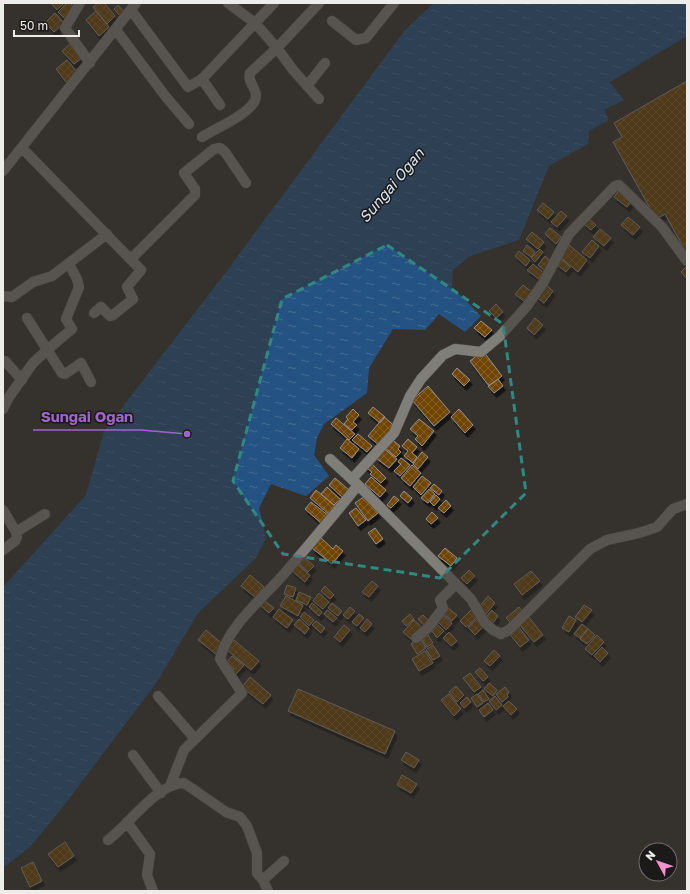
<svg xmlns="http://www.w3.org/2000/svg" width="690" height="894" viewBox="0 0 690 894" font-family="'Golos Text',sans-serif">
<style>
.water{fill:url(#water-ripples)}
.building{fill:url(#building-cross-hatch);stroke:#95918d;filter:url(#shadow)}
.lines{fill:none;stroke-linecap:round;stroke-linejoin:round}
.minor-casing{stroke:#53514d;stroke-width:11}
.minor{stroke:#807e79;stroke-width:10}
.marked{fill:none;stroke:#318881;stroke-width:3;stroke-dasharray:8 5;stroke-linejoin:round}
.labels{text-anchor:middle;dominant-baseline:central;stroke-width:3;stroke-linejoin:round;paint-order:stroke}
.water-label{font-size:15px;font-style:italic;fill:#d8e6f4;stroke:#1b1a18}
.leader{fill:none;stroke:#9e66cc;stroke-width:1.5}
.callout-dot{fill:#9e66cc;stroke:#1b1a18;stroke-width:1.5}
.callout-label{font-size:15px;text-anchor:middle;font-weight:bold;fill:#9e66cc;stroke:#1b1a18;stroke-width:3;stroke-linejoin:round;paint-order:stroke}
</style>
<defs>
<pattern id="water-ripples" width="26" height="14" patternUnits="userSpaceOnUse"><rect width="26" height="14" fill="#245383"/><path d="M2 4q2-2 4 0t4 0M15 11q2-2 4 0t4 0" fill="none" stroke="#446c95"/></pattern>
<pattern id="building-cross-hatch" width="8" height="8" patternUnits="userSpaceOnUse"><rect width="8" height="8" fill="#704500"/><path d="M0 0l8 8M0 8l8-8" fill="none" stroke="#856025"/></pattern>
<filter id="shadow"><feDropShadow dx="2.5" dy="4.5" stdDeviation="0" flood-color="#0009"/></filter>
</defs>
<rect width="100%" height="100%" fill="#35322e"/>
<path class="water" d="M434 3H687V36L610 82 624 100 604 110 609 120 589 131 588 144 549 166 519 240 470 256 453 270 452 287 481 316 465 332 439 314 425 330 393 329 369 368 367 393 324 424 317 438 314 455 329 476 306 496 271 484 259 508 266 538 256 558 198 613 157 682 62 808 30 847 3 868V587L86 495 104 431 223 276 405 30Z"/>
<path class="building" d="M51 3H64L57 10Z
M67 3H70L77 10 66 20 58 12Z
M98 3H104L115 16 107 24 93 7Z
M118 5 125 13 121 17 114 9Z
M96 11 109 27 99 36 86 20Z
M55 13 64 23 54 32 45 23Z
M70 44 82 58 74 64 62 51Z
M67 60 78 73 66 82 56 69Z
M687 81V254L665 214 656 219 613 142 622 137 614 123Z
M621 188 634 199 627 207 614 197Z
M543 203 554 212 548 219 537 210Z
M561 211 567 216 557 227 551 222Z
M628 217 640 227 633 235 621 225Z
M588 218 596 225 591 230 583 223Z
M550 228 561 237 556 244 545 234Z
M600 229 611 238 604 246 593 237Z
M532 232 544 242 538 249 526 239Z
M592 240 599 246 590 258 582 252Z
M527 245 535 252 531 257 523 251Z
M569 245 587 260 578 272 560 257Z
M540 249 543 252 535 262 531 258Z
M519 251 530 260 526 266 515 256Z
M545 256 552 262 545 271 538 265Z
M561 259 570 267 566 272 556 264Z
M533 264 545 274 540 280 527 270Z
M686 267H687V279L681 272Z
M545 284 553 291 544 303 535 296Z
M523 285 534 294 526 303 515 294Z
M496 304 503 312 496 318 489 311Z
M535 318 543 325 534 335 527 328Z
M481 321 492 330 485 337 474 328Z
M483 351 502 376 489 386 470 361Z
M457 368 470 380 464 386 452 374Z
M498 379 503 386 494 393 488 386Z
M428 386 450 412 434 426 412 400Z
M373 407 385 417 380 423 368 413Z
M353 409 359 415 353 422 357 425 352 430 344 424 348 419 346 417Z
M459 409 473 425 465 433 451 417Z
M384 417 396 427 380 446 368 436Z
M336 418 355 434 349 440 331 424Z
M419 419 434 431 422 446 415 439 418 436 410 429Z
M358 434 372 446 367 452 352 440Z
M390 438 400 446 398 449 401 452 396 457 384 447Z
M347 439 359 449 352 458 340 448Z
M408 439 417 447 412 453 417 457 413 463 404 456 408 451 402 446Z
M383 448 397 459 389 468 376 458Z
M422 452 428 457 418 469 413 464Z
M401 458 410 465 400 476 394 471 401 464 398 462Z
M369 461 386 478 381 483 370 474 372 472 364 466Z
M412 465 421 473 410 486 401 478Z
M422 476 431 483 421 495 413 487Z
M371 477 386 490 380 497 365 484Z
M335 478 349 490 342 497 329 485Z
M434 484 442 491 439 495 430 488Z
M327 487 340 499 334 505 321 494Z
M429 489 435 494 428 503 421 498Z
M316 490 336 507 330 515 310 498Z
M404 491 412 498 408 503 400 496Z
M436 495 440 499 434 506 430 502Z
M365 496 378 513 368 521 355 503Z
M394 496 399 500 391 508 387 505Z
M446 500 451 506 444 513 438 508Z
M311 502 329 516 322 524 305 509Z
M356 508 366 520 358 526 349 513Z
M432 512 438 518 431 524 426 519Z
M375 528 383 539 376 544 368 533Z
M321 538 333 549 336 545 343 551 332 564 312 548Z
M445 548 457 558 451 566 438 556Z
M302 556 314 566 308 572 297 562Z
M296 563 310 575 305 582 291 570Z
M469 570 475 576 467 584 461 578Z
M531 571 540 581 522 595 514 584Z
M250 575 264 587 255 597 241 586Z
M372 581 378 586 369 597 362 592Z
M287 585 296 588 293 597 284 594Z
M325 586 334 595 330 599 321 591Z
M299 592 311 597 307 605 296 600Z
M319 593 329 602 323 609 313 601Z
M286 596 303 605 298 616 280 606Z
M488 596 495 603 486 614 479 607Z
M263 600 274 608 269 613 259 604Z
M312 603 322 612 319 616 309 607Z
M332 603 342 611 338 616 328 608Z
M584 605 592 610 582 622 575 617Z
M350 607 355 611 348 619 343 615Z
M447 607 457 615 452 621 442 613Z
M519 607 524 614 512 624 506 618Z
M279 609 293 620 287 628 273 617Z
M327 610 337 618 333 622 324 614Z
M471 610 477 617 466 627 460 621Z
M492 610 498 616 492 624 485 618Z
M304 612 314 620 309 626 300 617Z
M359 614 364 618 357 626 352 622Z
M410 614 414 619 406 626 402 621Z
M441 614 452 623 446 630 436 620Z
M423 615 430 622 425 627 418 619Z
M527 615 543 635 534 642 518 623Z
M569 616 576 620 569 632 562 628Z
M299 619 309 628 305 634 294 625Z
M367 619 372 624 365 632 360 628Z
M477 619 484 626 475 635 468 627Z
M414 620 422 627 411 639 403 632Z
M316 621 325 628 321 633 312 625Z
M435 622 444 631 437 638 430 628Z
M582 624 588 629 580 638 574 634Z
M344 625 350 630 340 642 334 637Z
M517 625 529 640 520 647 508 632Z
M588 629 595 635 587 644 580 639Z
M206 630 225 646 217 655 198 640Z
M426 632 433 643 427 647 420 636Z
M449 632 457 641 451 646 443 638Z
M597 635 604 642 592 655 585 649Z
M420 638 426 648 417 654 411 644Z
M234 640 259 661 251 670 226 649Z
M433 645 440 656 433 660 426 650Z
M602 647 608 653 600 662 594 656Z
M494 650 500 656 490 666 484 661Z
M425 651 433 663 419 671 412 659Z
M232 656 244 665 236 674 232 670 234 669 227 662Z
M480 668 488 677 483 681 475 672Z
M470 673 481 687 474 692 463 678Z
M250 677 271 695 263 704 242 687Z
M489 683 497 690 493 696 484 689Z
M456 686 464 695 457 702 449 692Z
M505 687 509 692 507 695 508 697 502 702 496 694Z
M298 689 395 731 385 754 288 711Z
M483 690 489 699 484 702 478 694Z
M449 694 461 709 454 716 441 700Z
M477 694 483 703 477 707 471 698Z
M495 696 502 705 496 710 489 701Z
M467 697 471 702 464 708 460 703Z
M509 701 517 709 511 715 503 706Z
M488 703 493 710 484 717 479 710Z
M406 752 419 760 414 768 401 760Z
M402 775 417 784 411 793 397 785Z
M65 842 74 856 58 867 48 854Z
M33 862 42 881 30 887 21 868Z"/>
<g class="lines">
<defs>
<path id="minor" d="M80 3 65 28 90 63
M228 3 255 23 277 48 293 70 319 99
M131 10 188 87 202 79 274 3
M332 21 356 40 366 38 394 3
M116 30 166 97 189 124
M202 79 220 105
M307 86 325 63
M202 137C214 129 256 112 256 96 256 88 247 81 250 73L277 48 319 3
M22 148 141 270 127 287 133 299 113 315 110 316 101 307 94 313
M3 171 136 3
M131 259 195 195V189L184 173 214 149 220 148 225 152 246 183
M3 296 12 297 33 282 52 276 107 234
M27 318 62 373 65 374 81 363 91 382
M5 361 22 380
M3 409 9 397 33 363 47 350 72 329 66 319 79 287 77 279 69 264
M330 459 358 485 471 599 485 623 493 630 501 634 509 630 590 549 607 540 639 533 657 527 673 509 687 504
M352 479 394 433 410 396 421 379 443 355 455 349 481 352 500 336 527 306 543 283 569 234 615 186 619 185 662 227 687 261
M3 510 16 532 17 537 15 541 3 550
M16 532 45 514
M416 638 428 628 443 608 440 600 456 584
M158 696 195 739
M133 755 161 793
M170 786 184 750 242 693 220 659C227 627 263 598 284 574 309 545 334 515 358 485
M127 822 150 854 147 875 153 891
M108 840C129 825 157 783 184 783L226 812 240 817 247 826 257 853V873L263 880 268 891
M263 880 284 861"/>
</defs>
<use href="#minor" class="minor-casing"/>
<use href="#minor" class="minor"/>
</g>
<path d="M0 0H690V894H0ZM387 245 503 324 526 493 440 578 283 554 233 481 282 299Z" fill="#35322e" fill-opacity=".55" fill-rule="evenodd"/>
<path class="marked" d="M387 245 503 324 526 493 440 578 283 554 233 481 282 299Z"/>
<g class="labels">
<g class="water-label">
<text transform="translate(391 185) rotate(-50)">Sungai Ogan</text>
</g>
</g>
<path class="leader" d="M187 434L141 430H33"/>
<circle class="callout-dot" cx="187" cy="434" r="4"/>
<g class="callout-label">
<text x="87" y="422">Sungai Ogan</text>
</g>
<rect width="690" height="894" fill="none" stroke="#efedea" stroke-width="8"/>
<g transform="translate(658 862) rotate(310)"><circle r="19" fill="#1b1a18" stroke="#706e6c"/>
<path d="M0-3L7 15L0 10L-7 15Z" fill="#f690d0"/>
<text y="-6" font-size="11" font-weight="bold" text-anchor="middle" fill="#efedea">N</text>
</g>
<path d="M14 30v6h65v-6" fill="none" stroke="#efedea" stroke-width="2"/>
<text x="20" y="30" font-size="12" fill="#efedea" stroke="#1b1a18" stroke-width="3" paint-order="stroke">50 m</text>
</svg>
